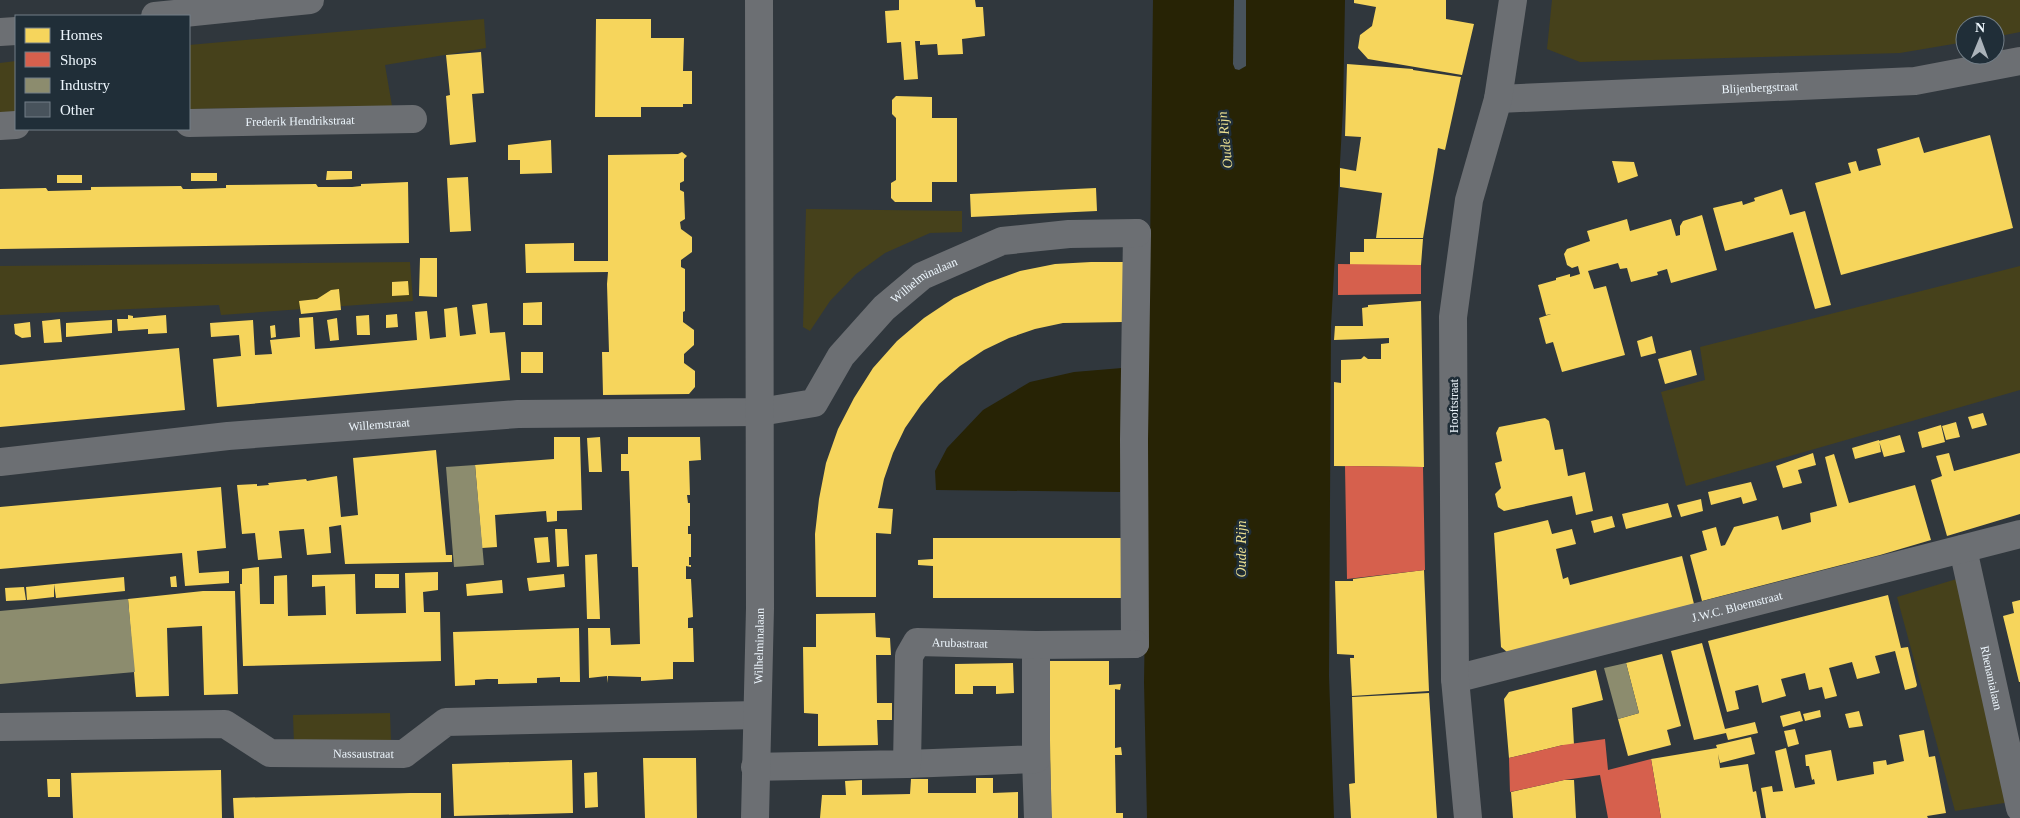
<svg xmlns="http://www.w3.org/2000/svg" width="2020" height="818" viewBox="0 0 2020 818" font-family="Georgia,serif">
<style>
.green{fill:#46411b}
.water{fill:#272305}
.homes{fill:#f6d55c}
.shops{fill:#d6604d}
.industry{fill:#8c8c6e}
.building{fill:#48535c}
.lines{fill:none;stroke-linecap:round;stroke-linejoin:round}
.pedestrian{stroke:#6c6f73;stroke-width:28}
.minor{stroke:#6c6f73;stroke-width:28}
.tertiary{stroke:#6c6f73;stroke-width:28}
.labels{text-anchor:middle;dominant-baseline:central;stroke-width:5;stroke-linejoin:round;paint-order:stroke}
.street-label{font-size:12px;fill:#edf6fd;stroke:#202e38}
.water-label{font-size:14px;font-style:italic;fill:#eade90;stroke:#202e38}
</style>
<rect width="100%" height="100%" fill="#30373d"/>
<path class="green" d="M1552 0H2020V32L1995 37V25H1965V42L1900 53 1580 62 1547 49Z
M484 19 486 48 385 65 392 106 189 109V45Z
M16 61V112H0V63Z
M806 209 962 211V232L930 233 885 253 856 274 830 301 810 331 803 327Z
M410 262 413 301 221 315 219 305 0 315V266Z
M2020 266V390L1686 486 1661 392 1705 380 1700 347Z
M1960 578 2010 802 1955 811 1897 597Z
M390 713 391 742 294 744 293 715Z"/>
<path class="water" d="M1153 0H1345L1343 108 1331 326 1329 676 1334 818H1147L1144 682 1146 552 1122 439 1120 492 936 490 935 471 947 448 983 410 1030 382 1074 372 1122 368 1150 255Z"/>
<path class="homes" d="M899 0H975L976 7H983L985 36 962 39 963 54 938 55 937 44 920 45V41H915L918 79 904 80 901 42 887 43 885 11 899 10Z
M1354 0H1446V19L1474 24 1462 75 1368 59 1358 48 1360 35 1372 26 1376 7 1354 3Z
M596 19H651V38H684L683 71H692V104H683V107H641V117H595Z
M481 52 484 93 472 94 476 142 450 145 446 96 450 95 446 55Z
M1347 64 1413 69V70L1461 77 1445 150 1438 148 1423 238H1376L1382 193 1340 187V168L1356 171 1361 137 1345 136Z
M896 96 932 97V118H957V182H932V202H895L891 198V183L896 180V118L892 114V100Z
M1990 135 2013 228 1841 275 1815 183 1851 173 1848 163 1856 161 1859 171 1881 165 1877 149 1919 137 1924 153Z
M551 140 552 173 520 174V160H508V145Z
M682 152 687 156 684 159V181L680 183V190L684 192 685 219 680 222 681 229 692 237V252L681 260V267L685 269V311L683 312V322L694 330V345L684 354V363L695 371V387L689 394 603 395 602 352H609L607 284 608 272 526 273 525 244 574 243V261H608V155L678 154Z
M1612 161 1634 162 1638 176 1618 183Z
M327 171H352V179L326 180Z
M191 173H217V181H191Z
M57 175H82V183H57Z
M468 177 471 231 450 232 447 178Z
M408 182 409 243 0 249V189L46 188 48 191 91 190V187L181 186 183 189H191L226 188V185L316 184 318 187H352L361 186V184Z
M1096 188 1097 211 971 217 970 194Z
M1782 189 1790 215 1805 211 1831 305 1815 309 1793 232 1725 251 1713 208 1742 201 1743 205 1755 201 1754 198Z
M1702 215 1717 270 1671 283 1667 269 1657 272 1658 275 1631 282 1627 268 1620 269 1618 263 1588 271 1594 289 1606 286 1625 355 1562 372 1553 342 1546 344 1539 318 1551 314 1546 315 1538 285 1556 280V278L1570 274V277L1580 274 1578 266 1572 268 1567 265 1564 254 1567 249 1590 241 1587 231 1627 219 1630 231 1671 219 1676 236 1680 235V226L1683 221Z
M1364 239H1423L1421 265H1350V252H1364Z
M420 258H437V297L419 296Z
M1091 262H1123V322L1063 323 1035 329 1009 338 984 350 960 366 939 384 921 405 905 428 893 453 884 479 878 508 893 509 891 534 876 533V597H816L815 534 819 499 826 463 838 429 854 398 873 368 897 341 924 318 954 298 987 283 1020 271 1055 264Z
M408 281 409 295 392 296V282Z
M339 289 341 310 301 314 299 301 317 299 331 290Z
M1421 301 1424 467 1334 466V382L1341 383V360L1361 359 1364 356 1368 359H1381V344L1389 343V338L1334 340 1335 326H1363L1362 308 1368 307V305Z
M542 302V325H523V303Z
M487 303 490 333 505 332 510 380 217 407 213 359 241 356 239 335 211 337 210 323 253 320 255 355 272 354 270 340 300 337 299 318 313 317 315 349 329 348 417 340 415 312 427 311 430 339 446 337 444 309 457 307 460 336 476 334 472 305Z
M397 314 398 327 386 328V315Z
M128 315 133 316V318L166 315 167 333 148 334V329L118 331 117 319H128Z
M369 315 370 335H357L356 316Z
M337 318 339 340 330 341 327 320Z
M60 319 62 342 44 343 42 321Z
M112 320V333L66 337V323Z
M30 322 31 337 22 338 15 334 14 324Z
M275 325 276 337 271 338 270 326Z
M1652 336 1656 353 1641 357 1637 341Z
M179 348 185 410 0 427V365Z
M1691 350 1697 375 1665 384 1658 359Z
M521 352H543V373H521Z
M1983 413 1987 425 1972 429 1968 417Z
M1545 418 1549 421 1555 450 1563 449 1568 476 1585 472 1593 511 1576 515 1572 496 1504 511 1498 507 1495 494 1501 488 1495 463 1502 461 1496 433 1499 427Z
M1956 422 1960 437 1946 440 1942 426Z
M1941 425 1945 442 1922 448 1918 432Z
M1900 435 1905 452 1884 457 1879 441Z
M554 437H580L582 510 557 511V521L547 522 546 511 495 515 497 547 482 548 475 465 554 459Z
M600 437 602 472H589L587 438Z
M628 437H700L701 460 689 461 690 495H687L688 503H690V526H688V534H691V557H689V565H691V567L686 566V579H691L693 617 688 618V628H693L694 662H673V679L641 681V677L608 676 607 683V676L589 678 588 628H610L611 645 640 644 638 567H632L629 471H621V454H628Z
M1879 440 1881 452 1855 459 1852 448Z
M436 450 446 555H452V562L345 564 341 525 329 527 331 553 307 555 304 529 279 531 282 558 258 560 255 533 242 534 237 485 257 484V486L269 485 268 483 306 479 307 481 337 476 341 517 358 515 353 458Z
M1813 453 1816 465 1798 470 1802 483 1783 488 1776 466Z
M1949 453 1954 471 2020 453V514L1947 536 1931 480 1942 476 1936 456Z
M1834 454 1849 503 1915 485 1931 540 1880 555 1702 601 1690 555 1707 550 1702 531 1716 527 1721 546 1725 545 1734 527 1778 516 1782 530 1811 522 1810 513 1837 506 1825 457Z
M1751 482 1757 500 1743 504 1741 497 1711 505 1708 492Z
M221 487 226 548 197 551 199 573 229 571V583L185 586 182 553 0 569V507Z
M1701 499 1703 511 1681 517 1677 505Z
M1668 503 1672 517 1626 529 1622 514Z
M1612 516 1615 527 1594 533 1591 521Z
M1548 520 1552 534 1572 529 1576 544 1556 549 1563 579 1568 577 1570 585 1682 556 1694 604 1507 652 1501 647 1494 533Z
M555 529H567L569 566 557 567Z
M548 537 550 562 537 563 534 538Z
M933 538H1121V598H933V566L918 565V560L933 559Z
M597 554 600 619H587L585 555Z
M259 567 260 604H274V576L287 575 288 616 326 615 325 586 312 587V575L355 574 356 614 406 613 405 573 438 572V590L423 592 424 612H440L441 661 243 666 240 584H242V569Z
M1424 570 1429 691 1352 696 1350 658H1354V655L1337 654 1335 581H1353V579Z
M375 574H399V588H375Z
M564 574 565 587 529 591 527 578Z
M176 576 177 587H171L170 577Z
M124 577 125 591 56 598 54 584Z
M502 580 503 593 467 596 466 584Z
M54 584V597L27 600 26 587Z
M24 587 26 600 6 601 5 588Z
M203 591H235L238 694 204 695 202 626 167 628 169 696 136 697 128 599Z
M1888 595 1901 648 1908 647 1917 685 1916 687 1905 690 1895 651 1875 656 1880 673 1869 676 1857 679 1852 662 1829 668 1837 696 1825 699 1822 687 1809 690 1805 673 1781 679 1786 696 1762 703 1758 685 1735 691 1739 709 1727 712 1708 641Z
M2020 600V682H2019L2003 616 2014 613 2012 602Z
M875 613 876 637 890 638 891 655H876L877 703H892V720H877L878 745 818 746V714L804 713 803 647H816V614Z
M579 628 580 682H560V677L537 678V683L498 684V679H487L475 680V685L455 686 453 632Z
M1702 643 1725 729 1755 722 1758 733 1728 740 1726 733 1694 740 1671 651Z
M1662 654 1681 726 1667 730 1671 745 1628 756 1618 719 1639 713 1626 663Z
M1049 661H1109V685L1121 684 1120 690 1115 689V748L1121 747 1122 755H1115L1116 813H1123V818H1051Z
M1013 663 1014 693 996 694V686H973V694H955V664Z
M1596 670 1603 700 1572 708 1574 745H1563L1509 758 1504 699 1509 692Z
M1429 693 1437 818H1351L1349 784 1355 783 1352 697Z
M1820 710 1821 717 1805 721 1803 714Z
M1800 711 1803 721 1783 727 1780 716Z
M1859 711 1863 726 1849 728 1845 714Z
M1795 729 1799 744 1788 747 1784 731Z
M1924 730 1929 757 1935 756 1946 813 1927 816 1928 818H1766L1761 788 1772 786 1773 792 1783 791 1775 751 1786 748 1795 788 1815 784 1814 779 1812 780 1809 766H1806L1805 755 1831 750 1837 781 1874 774 1873 762 1886 760 1887 765 1904 761 1899 735Z
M1751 737 1755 754 1720 763 1718 754 1720 768 1748 764 1753 792 1756 791 1761 818H1661L1651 759 1717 748 1716 745Z
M643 758H696L697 818H645Z
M572 760 573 813 454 816 452 764Z
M221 770 222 818H73L71 773Z
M597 772 598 807 585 808 584 773Z
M976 778H993V793L1018 792V818H820L822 795H846L845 781 862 780V795L910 794 911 779H928V793H976Z
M47 779H60V797H48Z
M1564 780H1574L1576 818H1513L1511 792Z
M410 793H441V818H234L233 798Z"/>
<path class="shops" d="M1338 264 1421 265V294L1338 295Z
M1345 466 1423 467 1425 570 1347 579Z
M1605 739 1608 770 1651 759 1661 818H1608L1600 775 1564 780 1510 792 1509 758 1563 745Z"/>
<path class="industry" d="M475 465 484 565 454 567 446 467Z
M128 599 135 672 0 684V611Z
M1626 663 1639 713 1618 719 1604 668Z"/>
<path class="building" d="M1234 0H1246V66L1239 70 1235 69 1233 64Z"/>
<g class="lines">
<g class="pedestrian">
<path id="s1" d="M1963 549 2020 808"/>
<path d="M1135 644 1134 440 1137 233"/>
<path d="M1036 759 1038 818"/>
</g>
<g class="minor">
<path id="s2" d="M1498 99 1915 81 2020 61"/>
<path id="s3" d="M189 123 413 119"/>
<path d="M0 126 16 125"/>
<path id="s4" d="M0 462 228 436 518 414 760 412 814 403 841 356 884 308 922 276 1002 241 1069 234 1137 233"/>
<path id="s5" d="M1455 679 2020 534"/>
<path id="s6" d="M0 727 225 724 270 753 404 754 446 722 757 715"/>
<path d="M907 764 1036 759V645"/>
<path id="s7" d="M755 767 907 764 909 656 917 642 1036 645 1135 644"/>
<path id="s8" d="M755 818 760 608 759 0"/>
<path d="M1468 818 1455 679 1453 317 1469 200 1498 99 1513 0"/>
</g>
<path class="tertiary" d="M155 16 310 0
M0 32 16 31"/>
</g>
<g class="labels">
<g class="street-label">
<text stroke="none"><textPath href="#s2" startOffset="262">Blijenbergstraat</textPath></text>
<text stroke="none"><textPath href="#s3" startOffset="111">Frederik Hendrikstraat</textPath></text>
<text stroke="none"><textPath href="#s4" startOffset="985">Wilhelminalaan</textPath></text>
<text transform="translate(1454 406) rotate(-90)">Hooftstraat</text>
<text stroke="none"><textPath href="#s4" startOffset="381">Willemstraat</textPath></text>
<text stroke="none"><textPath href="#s5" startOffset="291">J.W.C. Bloemstraat</textPath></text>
<text stroke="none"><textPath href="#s7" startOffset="319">Arubastraat</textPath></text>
<text stroke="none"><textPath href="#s8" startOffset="172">Wilhelminalaan</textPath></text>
<text stroke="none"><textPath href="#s1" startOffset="132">Rhenanialaan</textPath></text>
<text stroke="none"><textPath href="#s6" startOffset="372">Nassaustraat</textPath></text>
</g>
<g class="water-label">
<text transform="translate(1225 140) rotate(-96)">Oude Rijn</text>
<text transform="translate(1241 549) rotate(-90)">Oude Rijn</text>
</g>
</g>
<rect x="15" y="15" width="175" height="115" fill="#202e38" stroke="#727e87"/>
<rect x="25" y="28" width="25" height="15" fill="#f6d55c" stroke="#727e87"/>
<text x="60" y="40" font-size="15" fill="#edf6fd">Homes</text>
<rect x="25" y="52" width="25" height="15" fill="#d6604d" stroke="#727e87"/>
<text x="60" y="65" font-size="15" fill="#edf6fd">Shops</text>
<rect x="25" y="78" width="25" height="15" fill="#8c8c6e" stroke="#727e87"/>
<text x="60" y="90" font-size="15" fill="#edf6fd">Industry</text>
<rect x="25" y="102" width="25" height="15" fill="#48535c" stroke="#727e87"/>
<text x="60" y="115" font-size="15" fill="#edf6fd">Other</text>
<g transform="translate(1980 40) rotate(1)"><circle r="24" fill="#202e38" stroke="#727e87"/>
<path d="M0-4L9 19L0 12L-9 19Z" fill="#abb3ba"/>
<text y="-8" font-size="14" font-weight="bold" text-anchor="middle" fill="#edf6fd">N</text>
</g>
</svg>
